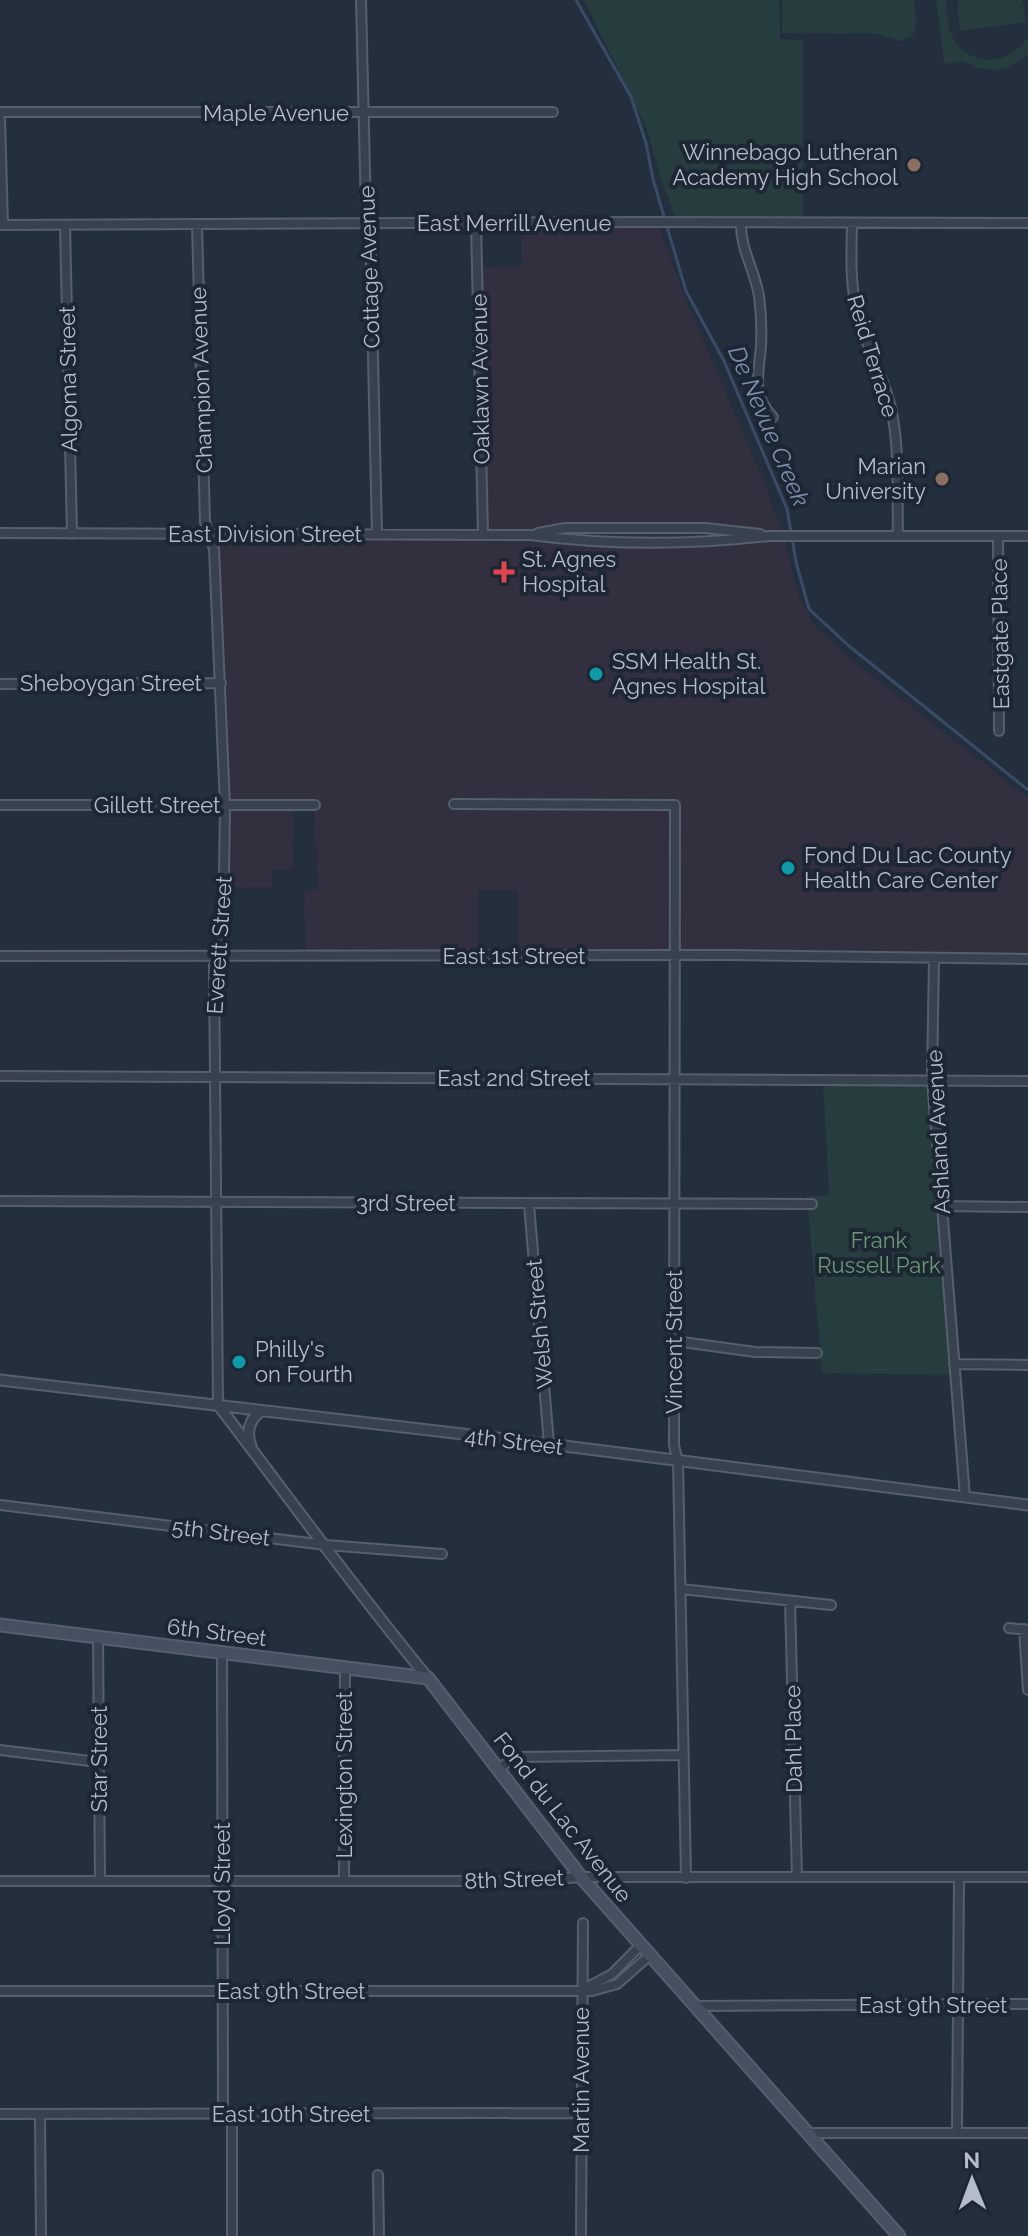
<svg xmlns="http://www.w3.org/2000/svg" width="1028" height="2236" viewBox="0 0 1028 2236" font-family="Raleway,sans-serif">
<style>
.medical{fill:#32303f}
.green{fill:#263c3f}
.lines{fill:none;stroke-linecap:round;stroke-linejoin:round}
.stream{stroke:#394c67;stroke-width:3}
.minor-casing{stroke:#565f6c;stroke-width:12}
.tertiary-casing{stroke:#565f6c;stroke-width:13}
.secondary-casing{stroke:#565f6c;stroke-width:15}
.minor{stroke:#38414e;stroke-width:8}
.tertiary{stroke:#38414e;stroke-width:9}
.secondary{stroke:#465061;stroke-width:11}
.education-dot{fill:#8d6e63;stroke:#1d2633;stroke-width:3}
.health-dot{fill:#e0444e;stroke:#1d2633;stroke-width:3}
.culture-dot{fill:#0f9aa8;stroke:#1d2633;stroke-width:3}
.labels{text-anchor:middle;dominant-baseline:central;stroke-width:8;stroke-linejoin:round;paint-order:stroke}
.street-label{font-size:22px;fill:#b4bcc9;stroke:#1d2633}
.poi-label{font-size:22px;fill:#b4bcc9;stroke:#1d2633;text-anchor:start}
.park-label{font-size:22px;fill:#6b9a76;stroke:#1d2633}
.water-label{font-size:24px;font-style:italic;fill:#7c92b1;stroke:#1d2633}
</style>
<rect width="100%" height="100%" fill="#242f3e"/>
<path class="medical" d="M657 222 686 300 762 478 784 536 798 595 814 626 849 658 1028 798V959L518 956 517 891 478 890V955L306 957 304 891 318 890 314 805H292L294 869H272V887L224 888 214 549 208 534 483 535 477 268 522 267 521 223Z"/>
<path class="green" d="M584 0H779L780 39 803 40V223L677 222 660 176 647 129Z
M782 0H914L916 25 913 35 901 41 877 34 782 33Z
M936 0H946C947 15 947 31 957 44 977 69 1013 62 1028 36V54L1011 66 997 70 978 68 962 61 944 64Z
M957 0H1023L1026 22 960 31Z
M823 1080H932L955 1375 822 1373 807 1196 829 1195Z"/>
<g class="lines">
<path class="stream" d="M576 0 631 97 646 143 653 179 686 291 724 361 787 509 796 562 809 609 849 646 1028 790"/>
<defs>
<path id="minor" d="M361 0 366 215 370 223 377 534
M0 112H553
M0 119 3 225
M476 223 483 535
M741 223C740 248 755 271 759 296 761 312 762 329 761 346 759 373 751 395 773 417
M852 224C851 257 850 289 859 321 869 351 884 377 891 408 900 449 897 494 898 536
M0 225 641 222 1028 223
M65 225 72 534
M197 225 205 522 214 549 225 806 223 944 214 966 218 1405
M0 533 530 535C607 545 691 545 769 536H1028
M538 533 565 528H705L760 534
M998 537 999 731
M0 684 221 683
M454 804 675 805 674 1445 678 1462 686 1878
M0 805H315
M0 956 732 955 1028 959
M934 958 932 1080 965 1497
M0 1076 1028 1081
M0 1201 812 1204
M529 1204 549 1444
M941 1206 1028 1207
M675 1341 755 1352 817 1353
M954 1364 1028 1365
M0 1505 326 1545 442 1554
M681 1589 831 1605
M790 1601 797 1877
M1009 1628 1028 1630
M1024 1629 1028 1690
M98 1637 100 1881
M222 1653 223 2114
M0 1750 98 1762
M499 1768 516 1757 684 1755
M0 1881H528L581 1877H1028
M344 1881 345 1669
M582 1990 612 1974 640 1946
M0 1991H592L617 1984 649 1956
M695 2006 1028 2004
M0 2114 581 2113
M40 2114 41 2236
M232 2114V2236
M957 2132 959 1877
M810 2133H1028
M378 2175 379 2236
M581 2236 583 1923"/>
<path id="tertiary" d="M0 1380 549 1444 1028 1505
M218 1405C288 1496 355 1590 428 1678
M251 1446C246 1433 249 1418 262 1411"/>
<path id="secondary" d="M0 1625 428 1678 581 1877 899 2236"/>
</defs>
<use href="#minor" class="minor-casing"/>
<use href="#tertiary" class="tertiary-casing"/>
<use href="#secondary" class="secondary-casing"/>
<use href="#minor" class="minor"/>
<use href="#tertiary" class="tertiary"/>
<use href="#secondary" class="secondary"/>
</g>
<g class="education-dot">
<circle cx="914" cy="165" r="8"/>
<circle cx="942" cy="479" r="8"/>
</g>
<path class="health-dot" d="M500 560h8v8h8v8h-8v8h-8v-8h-8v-8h8z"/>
<g class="culture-dot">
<circle cx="596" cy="674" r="8"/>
<circle cx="788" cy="868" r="8"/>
<circle cx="239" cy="1362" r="8"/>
</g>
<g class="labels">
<g class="street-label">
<text x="276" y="113">Maple Avenue</text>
<text x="514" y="223">East Merrill Avenue</text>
<text transform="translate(369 267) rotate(-92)">Cottage Avenue</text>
<text transform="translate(873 356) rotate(73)">Reid Terrace</text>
<text transform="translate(68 379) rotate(-91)">Algoma Street</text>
<text transform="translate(480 379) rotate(-91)">Oaklawn Avenue</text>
<text transform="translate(201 380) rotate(-92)">Champion Avenue</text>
<text x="265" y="534">East Division Street</text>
<text transform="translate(1000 634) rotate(-91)">Eastgate Place</text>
<text x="111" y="683">Sheboygan Street</text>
<text x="157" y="805">Gillett Street</text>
<text transform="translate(219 945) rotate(-86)">Everett Street</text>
<text x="514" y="956">East 1st Street</text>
<text x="514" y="1078">East 2nd Street</text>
<text transform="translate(938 1132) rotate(-93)">Ashland Avenue</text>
<text x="406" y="1203">3rd Street</text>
<text transform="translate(539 1324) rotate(-95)">Welsh Street</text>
<text transform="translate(674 1342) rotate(-90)">Vincent Street</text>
<text transform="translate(514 1441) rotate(7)">4th Street</text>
<text transform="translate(221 1532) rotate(7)">5th Street</text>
<text transform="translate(217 1632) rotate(7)">6th Street</text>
<text transform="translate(793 1739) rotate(-91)">Dahl Place</text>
<text transform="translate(99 1759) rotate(-90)">Star Street</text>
<text transform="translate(344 1775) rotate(-90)">Lexington Street</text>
<text transform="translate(563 1817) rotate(52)">Fond du Lac Avenue</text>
<text transform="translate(514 1879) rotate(-2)">8th Street</text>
<text transform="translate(222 1884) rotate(-90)">Lloyd Street</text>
<text x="291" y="1991">East 9th Street</text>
<text x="933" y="2005">East 9th Street</text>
<text transform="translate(581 2080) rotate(-90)">Martin Avenue</text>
<text x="291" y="2114">East 10th Street</text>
</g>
<g class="poi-label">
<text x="898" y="152" text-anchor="end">Winnebago Lutheran<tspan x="898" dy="25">Academy High School</tspan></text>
<text x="926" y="466" text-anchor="end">Marian<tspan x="926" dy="25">University</tspan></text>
<text x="522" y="559">St. Agnes<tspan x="522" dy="25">Hospital</tspan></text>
<text x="612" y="661">SSM Health St.<tspan x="612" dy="25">Agnes Hospital</tspan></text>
<text x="804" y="855">Fond Du Lac County<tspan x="804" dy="25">Health Care Center</tspan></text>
<text x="255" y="1349">Philly's<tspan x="255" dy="25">on Fourth</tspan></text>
</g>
<g class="park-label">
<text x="879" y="1240">Frank<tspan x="879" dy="25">Russell Park</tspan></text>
</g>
<g class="water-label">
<text transform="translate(769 426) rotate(67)">De Nevue Creek</text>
</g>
</g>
<g transform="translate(972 2180) rotate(359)" stroke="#1d2633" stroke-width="6" paint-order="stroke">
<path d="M0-6L14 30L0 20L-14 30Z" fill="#b4bcc9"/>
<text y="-12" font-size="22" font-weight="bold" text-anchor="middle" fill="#b4bcc9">N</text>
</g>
</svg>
